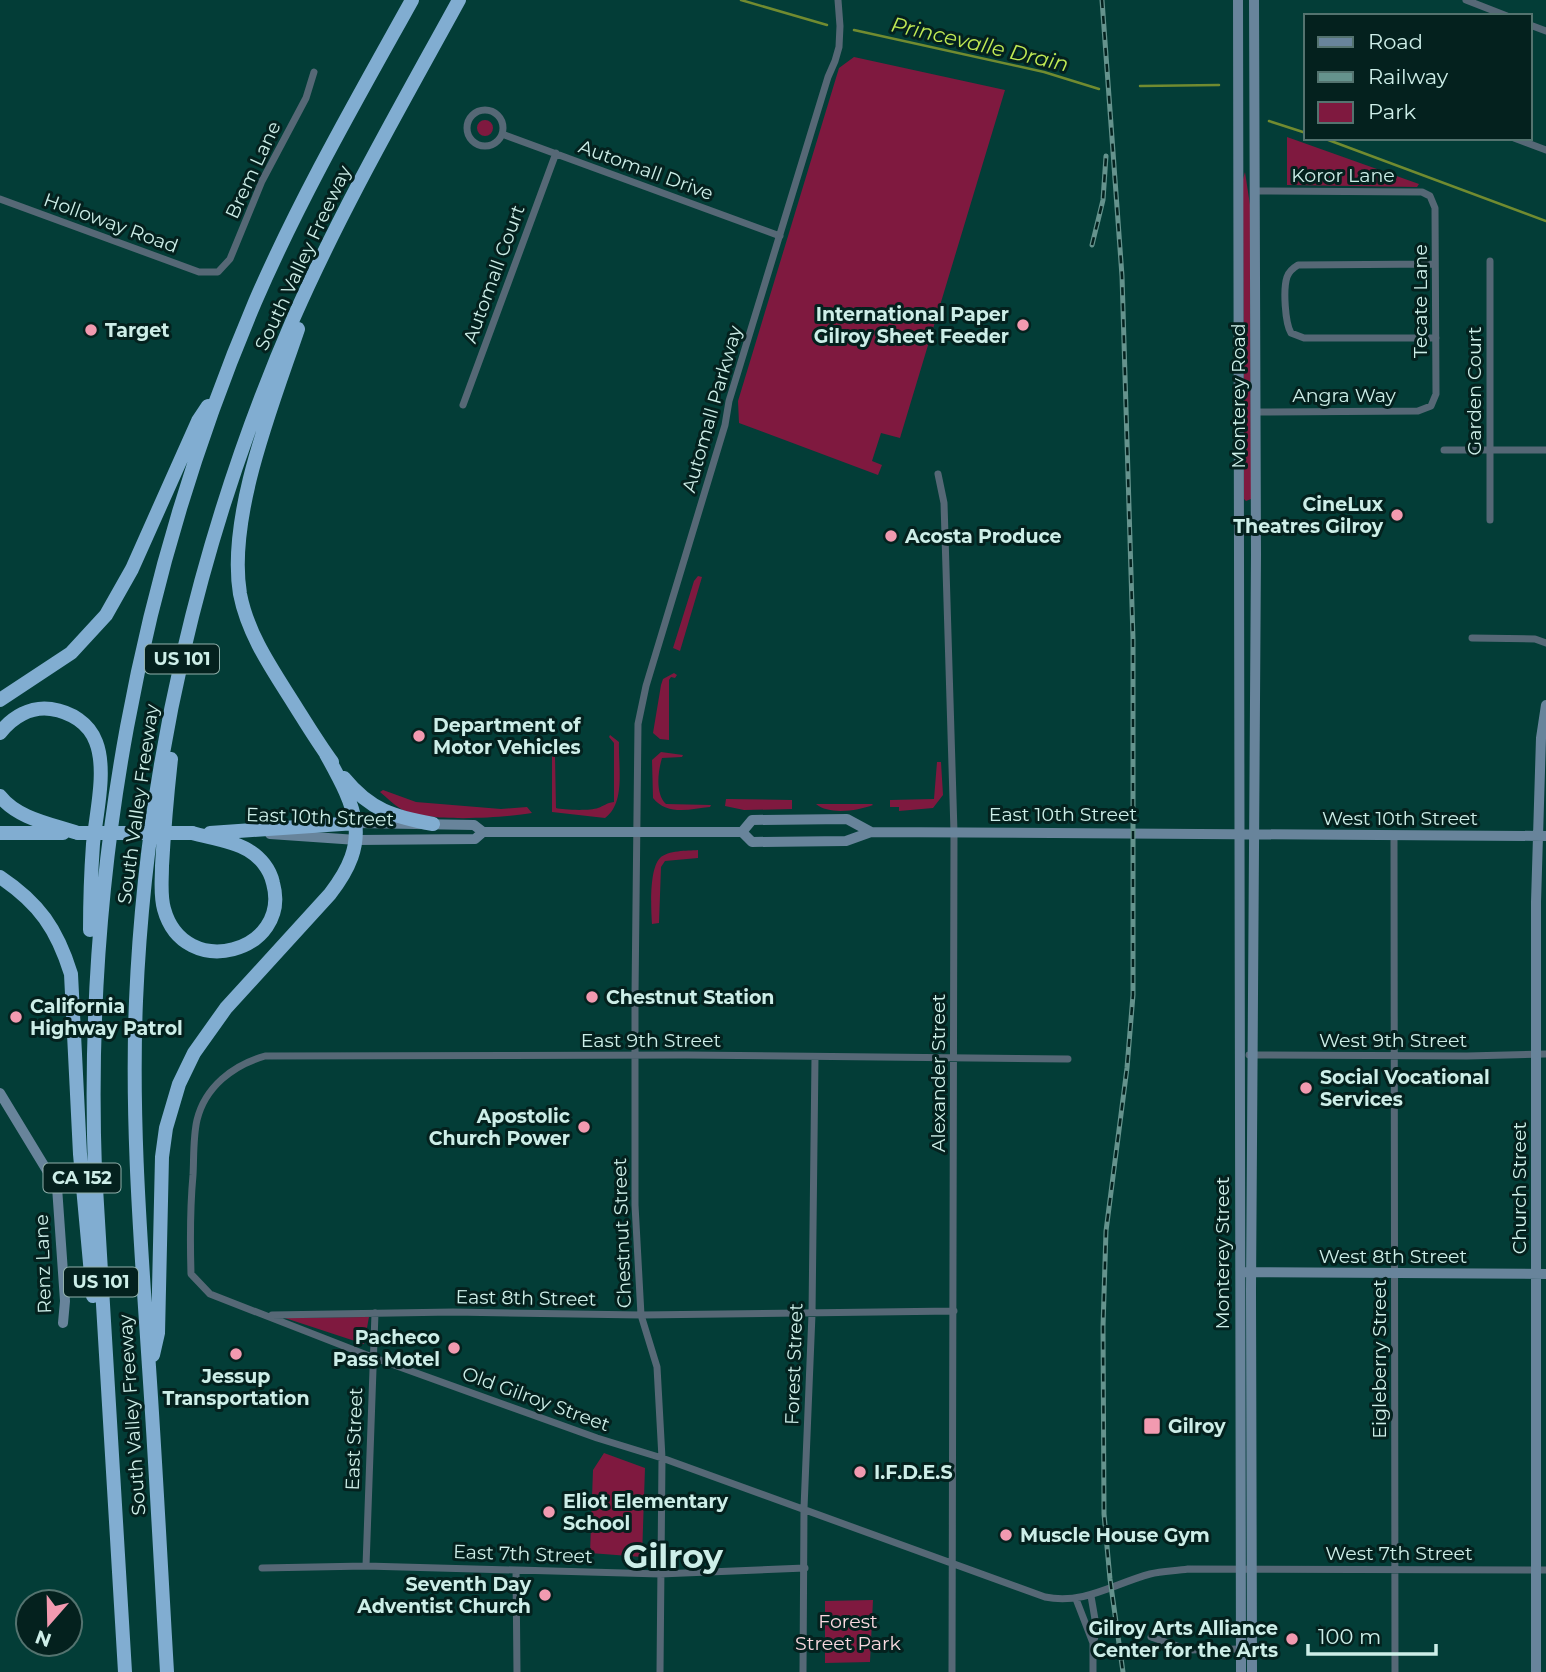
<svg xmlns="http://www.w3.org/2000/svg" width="1546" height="1672" viewBox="0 0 1546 1672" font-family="Montserrat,sans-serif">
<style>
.green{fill:#7f193f}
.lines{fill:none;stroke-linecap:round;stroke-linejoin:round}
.stream{stroke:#718b30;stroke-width:2.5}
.street{stroke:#566876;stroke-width:7}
.secondary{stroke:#68849b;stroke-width:10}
.highway{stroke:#81add1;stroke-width:14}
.rail-casing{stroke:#65938d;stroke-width:5}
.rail{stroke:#04211e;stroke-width:2.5;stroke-dasharray:8;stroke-linecap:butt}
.highway-bridge{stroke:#81add1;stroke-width:14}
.poi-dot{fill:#f29ab0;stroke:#04211e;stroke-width:2.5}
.labels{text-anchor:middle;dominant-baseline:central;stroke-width:6;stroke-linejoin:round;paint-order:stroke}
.shield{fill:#04211e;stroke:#91b0ab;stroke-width:2}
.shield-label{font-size:18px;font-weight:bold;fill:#cdeee8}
.street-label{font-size:19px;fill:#cdeee8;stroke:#04211e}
.poi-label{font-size:19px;font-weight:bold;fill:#cdeee8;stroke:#04211e;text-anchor:start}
.park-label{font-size:19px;fill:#f8d8df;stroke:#04211e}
.water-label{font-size:21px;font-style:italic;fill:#c1eb54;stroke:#04211e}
.town-label{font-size:33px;font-weight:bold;fill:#cdeee8;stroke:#04211e}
</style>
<rect width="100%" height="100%" fill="#033d37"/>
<path class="green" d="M854 57 1005 90 900 438 881 433 872 461 882 465 878 475 739 423 738 401 839 68Z
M477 128a8 8 0 1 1 16 0a8 8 0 1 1-16 0Z
M1287 137 1419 184 1417 187 1287 185Z
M1245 172 1250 205 1251 478V499L1246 501 1244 499 1243 179Z
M698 576 702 577 680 651 673 648 694 581Z
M674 673 677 675 675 678 671 677 669 680V740L660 739 653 733 661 685 663 679Z
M610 735 619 742C618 766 626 803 605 818L552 812V743H559L555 756 556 808C563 810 590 811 598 808 604 806 606 803 614 802V743L609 737Z
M661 752 683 755 682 757 662 758C658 771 655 794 666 804L711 805 710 807C691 809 667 816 653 798L652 760Z
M937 762H941L943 795 933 808 899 811V807H890V800L934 799Z
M383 790 416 802 501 809 527 807 532 813C504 818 425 823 401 809 393 804 386 797 380 792Z
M726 799 792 800V809L744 810 725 806Z
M816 804H872L873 805C857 811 829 815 816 804Z
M698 850V858L665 861 661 867 659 923 652 924C651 909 649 869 660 858 668 850 687 851 698 850Z
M369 1317 364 1344 285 1318Z
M604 1453 645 1468 642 1557 590 1553 593 1470Z
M873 1600 870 1662 825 1663V1601Z"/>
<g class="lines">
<path class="stream" d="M741 0 827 25
M854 30 1044 72 1099 89
M1140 86 1219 85
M1269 121 1306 133
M1323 138 1546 221"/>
<path class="street" d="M1466 0 1507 16
M1530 25 1546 31
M467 128a18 18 0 1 1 36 0a18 18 0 1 1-36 0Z
M502 134 780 236
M1514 138 1546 150
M1255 191 1422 192 1430 196 1435 208 1436 394 1431 406 1418 411 1255 412
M0 199 199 272H218L230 259 262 181 306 98 314 72
M1435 264 1298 265C1293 268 1289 271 1287 277 1283 289 1285 323 1291 333L1304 338H1436
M463 405 556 153
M1444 450H1546
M938 474 944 503 954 832 952 1672
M1490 520V261
M1472 638 1535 639 1546 643
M1394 835 1395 1672
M1249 1055 1467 1056 1546 1054
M1068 1059 687 1055 265 1056C233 1065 205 1087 197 1120 193 1137 194 1158 193 1175 190 1208 190 1241 191 1274L210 1294 372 1357 597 1438 662 1458 1045 1597C1084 1605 1113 1584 1150 1574 1162 1571 1175 1571 1188 1569L1546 1570
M272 1315 453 1312 641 1315 954 1311
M366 1566 375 1313
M262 1568 366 1566 660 1574 805 1568
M516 1570 517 1672
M1091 1596 1097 1631 1093 1643V1672
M1076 1599 1093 1643
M1151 1637 1189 1650 1241 1649
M660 1672 662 1458 657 1367 641 1315 635 1205V995L638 724 646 686 725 425 729 401 828 77 835 61 839 47 840 26 838 0
M803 1672 804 1508 812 1314 815 1057"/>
<path class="secondary" d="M1238 0 1241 1672
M356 823 474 825 483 832
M742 832 752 820 847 819 871 832
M270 834 357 840 475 839 483 832H742L752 842 846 841 871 832 1546 836
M0 1093 57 1187 65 1301 63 1323
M1244 1272 1546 1274
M1252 1672 1251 1290 1256 554 1254 0
M1536 1672V902L1541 738 1546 705"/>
<path class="highway" d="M298 329C273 403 227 516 240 594 248 635 272 669 294 704 306 723 318 743 332 762
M0 700 71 653 106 615 132 569 198 421 208 406
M0 733C12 717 31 706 51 709 71 712 89 723 96 742 107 770 96 814 93 844 91 872 90 901 90 930
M171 759C167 795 164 830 162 866 162 880 160 895 164 909 184 982 292 952 273 883 270 869 260 857 248 850 231 840 210 838 192 833
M344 778C370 810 394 817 433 824
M0 796C18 819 52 824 78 833
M0 833H63
M210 833 356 823
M0 877C39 903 57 929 71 974L80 1154 93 1296
M153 1355 158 1333 162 1157 166 1128 179 1084 194 1053 226 1008 330 894C372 840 357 810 326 754
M125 1672 95 1171C84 871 138 577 255 302 300 198 357 99 412 0
M167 1672C161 1570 156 1469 149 1367 141 1245 131 1124 136 1001 146 766 200 533 294 317 342 208 402 104 459 0"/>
<defs>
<path id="rail" d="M1102 0 1122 276 1133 639V995L1127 1068 1106 1231 1103 1327 1104 1514 1110 1579 1123 1672
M1092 245 1103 200 1106 156"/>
</defs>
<use href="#rail" class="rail-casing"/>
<use href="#rail" class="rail"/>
<path class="highway-bridge" d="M78 833H192"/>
</g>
<g class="poi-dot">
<circle cx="1023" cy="325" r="7"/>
<circle cx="91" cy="330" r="7"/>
<circle cx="1397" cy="515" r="7"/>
<circle cx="891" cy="536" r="7"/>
<circle cx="419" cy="736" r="7"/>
<circle cx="592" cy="997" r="7"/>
<circle cx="16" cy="1017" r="7"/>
<circle cx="1306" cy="1088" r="7"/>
<circle cx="584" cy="1127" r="7"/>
<circle cx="454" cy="1348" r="7"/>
<circle cx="236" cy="1354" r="7"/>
<rect x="1143" y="1417" width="18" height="18" rx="3.5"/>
<circle cx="860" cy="1472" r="7"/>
<circle cx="549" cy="1512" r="7"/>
<circle cx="1006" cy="1535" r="7"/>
<circle cx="545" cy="1595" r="7"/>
<circle cx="1292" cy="1639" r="7"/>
</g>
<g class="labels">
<g class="shield">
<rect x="145" y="644.5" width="74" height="29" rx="5"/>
<rect x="43.5" y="1163.5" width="77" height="29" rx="5"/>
<rect x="64" y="1267.5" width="74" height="29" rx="5"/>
</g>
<g class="shield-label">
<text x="182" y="659">US 101</text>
<text x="82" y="1178">CA 152</text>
<text x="101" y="1282">US 101</text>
</g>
<g class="street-label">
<text transform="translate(253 170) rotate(-65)">Brem Lane</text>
<text transform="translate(646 170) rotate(20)">Automall Drive</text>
<text x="1343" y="175">Koror Lane</text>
<text transform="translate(111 223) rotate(20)">Holloway Road</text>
<text transform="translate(303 258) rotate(-65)">South Valley Freeway</text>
<text transform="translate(494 274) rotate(-70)">Automall Court</text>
<text transform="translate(1420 301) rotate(-90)">Tecate Lane</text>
<text transform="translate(1474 391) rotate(-90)">Garden Court</text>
<text x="1344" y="395">Angra Way</text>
<text transform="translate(1238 396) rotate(-90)">Monterey Road</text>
<text transform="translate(712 409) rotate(-74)">Automall Parkway</text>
<text transform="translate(138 804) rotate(-82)">South Valley Freeway</text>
<text x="1063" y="814">East 10th Street</text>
<text transform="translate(320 817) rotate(2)">East 10th Street</text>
<text x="1400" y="818">West 10th Street</text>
<text x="651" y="1040">East 9th Street</text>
<text x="1393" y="1040">West 9th Street</text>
<text transform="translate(938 1073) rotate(-90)">Alexander Street</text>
<text transform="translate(1519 1188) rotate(-90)">Church Street</text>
<text transform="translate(622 1233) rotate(-92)">Chestnut Street</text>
<text transform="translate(1222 1253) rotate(-90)">Monterey Street</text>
<text x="1393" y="1256">West 8th Street</text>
<text transform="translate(43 1264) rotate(-92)">Renz Lane</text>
<text transform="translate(526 1298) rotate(1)">East 8th Street</text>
<text transform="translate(1379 1359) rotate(-90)">Eigleberry Street</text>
<text transform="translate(794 1364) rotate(-88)">Forest Street</text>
<text transform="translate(536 1399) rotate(20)">Old Gilroy Street</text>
<text transform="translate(132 1415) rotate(-94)">South Valley Freeway</text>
<text transform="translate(354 1439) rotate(-88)">East Street</text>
<text x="1399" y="1553">West 7th Street</text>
<text transform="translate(523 1554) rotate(2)">East 7th Street</text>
</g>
<g class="poi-label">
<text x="1009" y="314" text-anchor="end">International Paper<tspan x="1009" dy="22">Gilroy Sheet Feeder</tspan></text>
<text x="105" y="330">Target</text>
<text x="1383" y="504" text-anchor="end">CineLux<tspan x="1383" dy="22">Theatres Gilroy</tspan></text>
<text x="905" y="536">Acosta Produce</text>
<text x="433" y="725">Department of<tspan x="433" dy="22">Motor Vehicles</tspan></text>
<text x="606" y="997">Chestnut Station</text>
<text x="30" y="1006">California<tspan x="30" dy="22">Highway Patrol</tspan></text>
<text x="1320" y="1077">Social Vocational<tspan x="1320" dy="22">Services</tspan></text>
<text x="570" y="1116" text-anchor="end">Apostolic<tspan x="570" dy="22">Church Power</tspan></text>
<text x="440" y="1337" text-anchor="end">Pacheco<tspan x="440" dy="22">Pass Motel</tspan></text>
<text x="236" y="1376" text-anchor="middle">Jessup<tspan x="236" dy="22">Transportation</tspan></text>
<text x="1168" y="1426">Gilroy</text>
<text x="874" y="1472">I.F.D.E.S</text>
<text x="563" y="1501">Eliot Elementary<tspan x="563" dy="22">School</tspan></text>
<text x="1020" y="1535">Muscle House Gym</text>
<text x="531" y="1584" text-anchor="end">Seventh Day<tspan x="531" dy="22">Adventist Church</tspan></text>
<text x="1278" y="1628" text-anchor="end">Gilroy Arts Alliance<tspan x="1278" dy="22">Center for the Arts</tspan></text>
</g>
<g class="park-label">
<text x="848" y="1621">Forest<tspan x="848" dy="22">Street Park</tspan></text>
</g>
<g class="water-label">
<text transform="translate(980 44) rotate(13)">Princevalle Drain</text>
</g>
<g class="town-label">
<text x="673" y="1556">Gilroy</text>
</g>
</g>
<rect x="1304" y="14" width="228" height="126" fill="#04211e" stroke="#54736f" stroke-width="2"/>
<rect x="1318" y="37" width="35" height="10" fill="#68849b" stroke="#54736f" stroke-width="2"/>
<text x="1368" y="49" font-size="21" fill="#cdeee8">Road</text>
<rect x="1318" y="72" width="35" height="10" fill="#65938d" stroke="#54736f" stroke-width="2"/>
<text x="1368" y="84" font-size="21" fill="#cdeee8">Railway</text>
<rect x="1318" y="102" width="35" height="21" fill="#7f193f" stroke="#54736f" stroke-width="2"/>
<text x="1368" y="119" font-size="21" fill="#cdeee8">Park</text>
<g transform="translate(49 1623) rotate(200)"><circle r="33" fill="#04211e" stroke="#54736f" stroke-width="2"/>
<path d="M0-5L12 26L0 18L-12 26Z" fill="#f29ab0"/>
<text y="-10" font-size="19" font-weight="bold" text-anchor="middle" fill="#cdeee8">N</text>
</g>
<path d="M1308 1644v10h128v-10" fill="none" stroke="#cdeee8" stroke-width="3.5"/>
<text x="1318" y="1644" font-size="21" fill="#cdeee8" stroke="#04211e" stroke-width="5" paint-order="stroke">100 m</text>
</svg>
